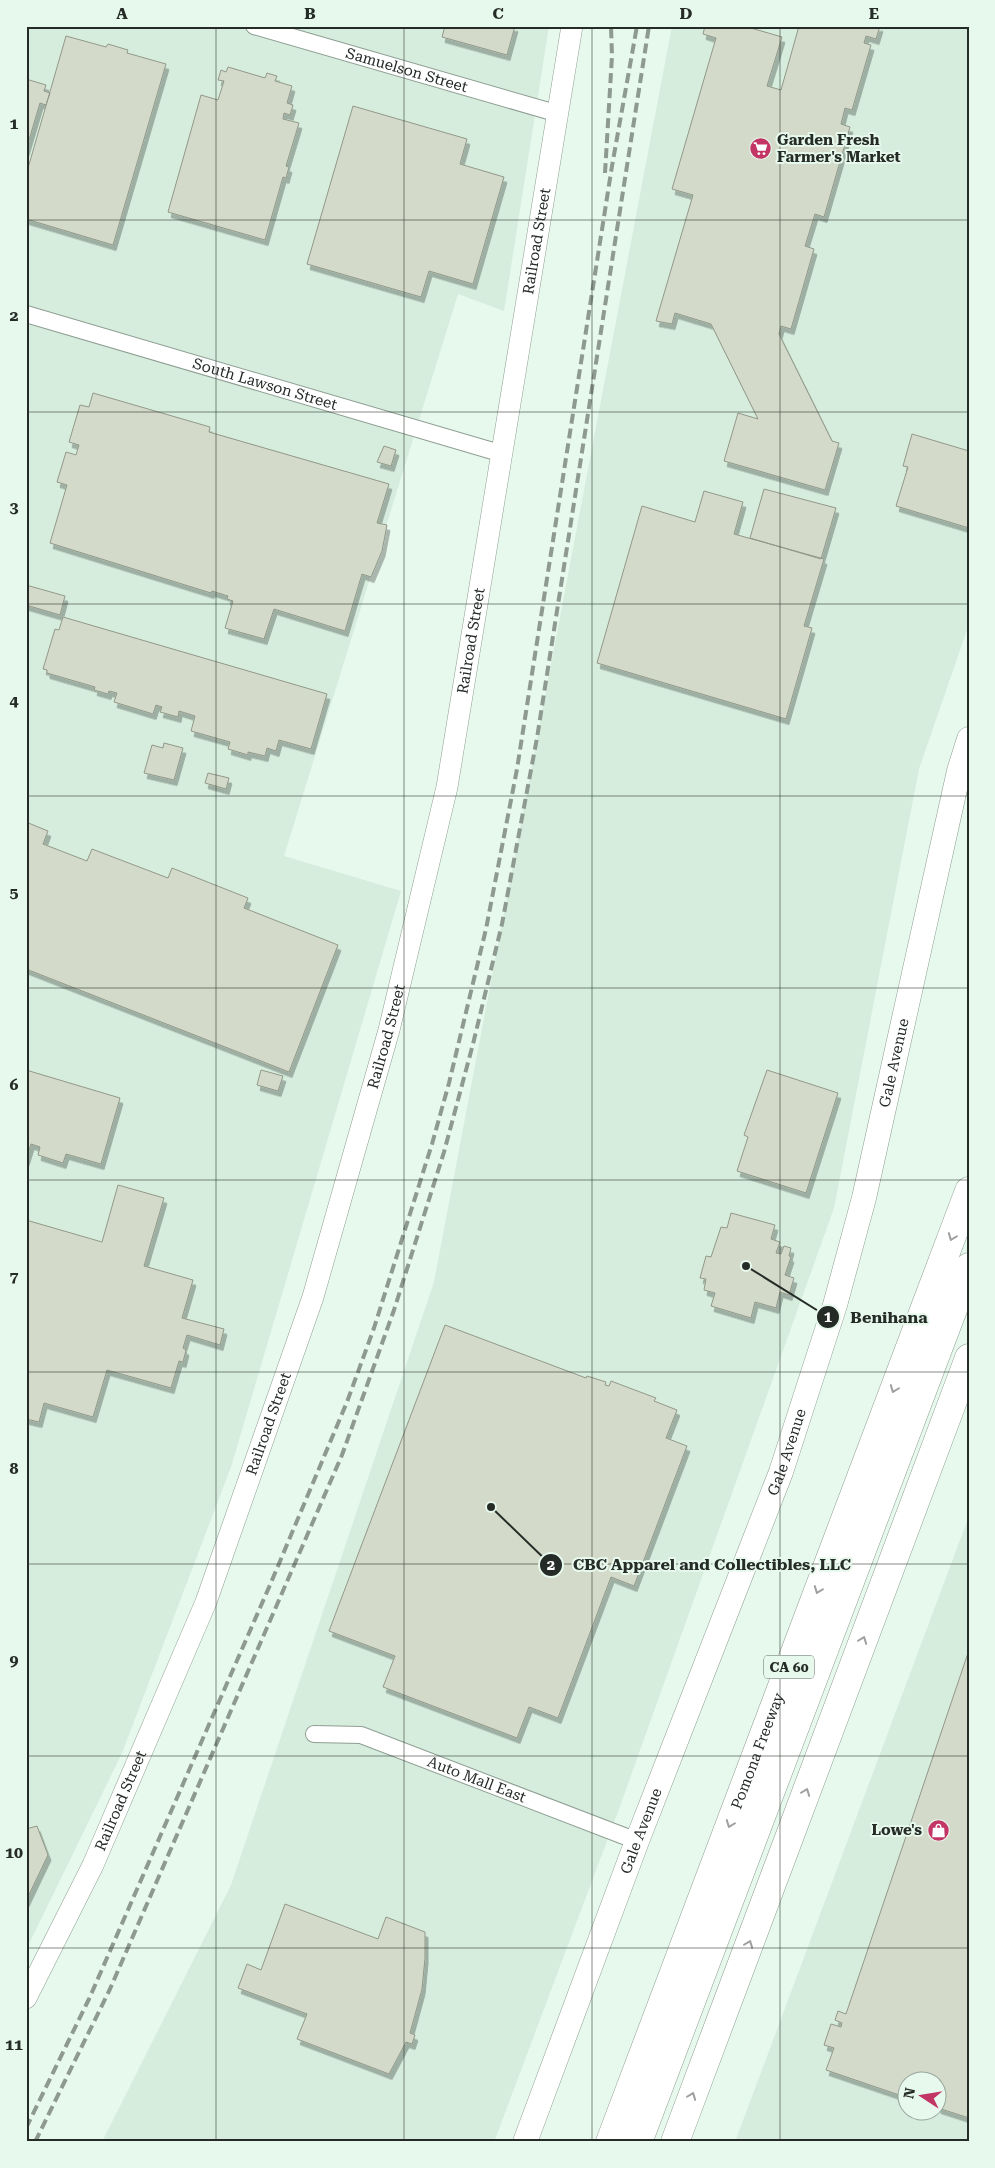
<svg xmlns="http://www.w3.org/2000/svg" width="995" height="2168" viewBox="0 0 995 2168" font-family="'Roboto Serif',serif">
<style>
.built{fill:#d6eddd;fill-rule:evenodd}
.building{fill:#d3dac9;stroke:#929889;filter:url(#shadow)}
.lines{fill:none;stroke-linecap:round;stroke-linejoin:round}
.minor-casing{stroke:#8e9e93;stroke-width:18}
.tertiary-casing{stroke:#8e9e93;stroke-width:22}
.secondary-casing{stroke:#8e9e93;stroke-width:25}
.motorway-casing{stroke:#8e9e93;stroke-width:29}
.minor{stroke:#fff;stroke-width:16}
.tertiary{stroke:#fff;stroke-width:21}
.secondary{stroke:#fff;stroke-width:24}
.motorway{stroke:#fff;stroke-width:28}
.rail{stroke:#8d9991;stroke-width:4;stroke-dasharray:10 5;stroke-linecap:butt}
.oneway{stroke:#9da09e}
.grid{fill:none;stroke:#252b27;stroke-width:1;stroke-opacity:0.55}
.labels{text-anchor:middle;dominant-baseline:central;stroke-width:4;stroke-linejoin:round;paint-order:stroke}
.shield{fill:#e7f8ec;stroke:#5f6862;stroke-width:1}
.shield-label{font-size:14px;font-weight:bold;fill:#252b27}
.street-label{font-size:15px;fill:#252b27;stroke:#e7f8ec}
.poi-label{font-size:15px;font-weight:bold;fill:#252b27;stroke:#e7f8ec;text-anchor:start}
.leader{fill:none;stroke:#252b27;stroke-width:2}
.callout-dot{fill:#252b27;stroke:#e7f8ec;stroke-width:2}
.mark-label{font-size:15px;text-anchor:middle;font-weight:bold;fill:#fff}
.callout-label{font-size:16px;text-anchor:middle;font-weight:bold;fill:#252b27;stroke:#e7f8ec;stroke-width:4;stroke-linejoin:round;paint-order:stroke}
.neatline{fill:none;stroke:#252b27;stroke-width:2}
.grid-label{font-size:16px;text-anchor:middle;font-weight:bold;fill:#252b27}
</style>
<defs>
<filter id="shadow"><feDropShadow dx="3" dy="5.5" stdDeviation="0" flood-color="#0004"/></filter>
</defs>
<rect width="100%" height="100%" fill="#e7f8ec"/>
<path class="built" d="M26 26H549L504 311 458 294 284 856 401 891 231 1467 122 1753 26 1950Z
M672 26H969V624L919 769 834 1208 619 1809 494 2142H102L231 1885 434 1282Z
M969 1516V2142H735ZM908 2080H938V2110H908Z"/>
<path class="building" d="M445 26H515L507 55 442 37Z
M705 26H744L782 37 767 86 781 90 799 26H880L876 39 866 36 864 43 871 45 852 110 845 108 841 124 850 127 824 217 815 214 805 246 814 249 791 329 781 326 779 334 832 441 839 443 825 490 724 461 738 413 758 419 711 324 675 313 672 324 656 321 693 195 672 189 716 38 703 34Z
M66 36 106 47 108 44 128 50 127 53 166 64 113 245 26 219V175Z
M228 67 265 78 267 73 277 76 275 81 292 86 287 103 293 105 290 115 284 113 283 119 299 123 286 166 289 167 286 178 283 177 265 240 168 212 201 95 218 100 224 81 218 80 221 70 226 72Z
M26 79 46 85 44 91 50 93 46 105 40 103 26 150Z
M353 106 467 139 460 164 504 177 473 284 429 271 421 297 307 264Z
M93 393 210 427 209 432 389 484 377 523 387 525 382 551 371 577 362 574 345 631 274 609 264 639 225 628 233 601 227 599 228 596 212 591 211 593 50 543 67 485 57 482 66 452 76 455 79 445 69 442 80 405 89 407Z
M912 434 969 451V528L896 506 908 467 903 466Z
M384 446 396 450 391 466 377 462Z
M764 489 836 508 821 559 750 538Z
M704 491 743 502 734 534 824 559 804 626 812 628 786 719 597 663 642 506 695 522Z
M26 585 65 596 60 615 26 605Z
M63 617 327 694 311 749 279 740 276 751 267 748 265 756 248 752V755L228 749 230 742 191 731 195 716 179 711 178 717 160 712 162 707 156 705 153 714 114 702 117 693 109 691 108 694 94 690 95 687 47 673V670L43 669 55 629 59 630Z
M164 743 183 748 174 780 144 773 152 745 163 748Z
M208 773 229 778 226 789 205 783Z
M26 822 48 831 43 844 87 861 92 849 168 878 172 868 248 898 244 908 338 945 289 1072 26 969Z
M26 1070 120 1098 101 1164 66 1154 63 1163 38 1155 40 1147 31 1144 26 1160Z
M261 1070 283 1076 278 1091 257 1085Z
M767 1070 838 1093 806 1193 737 1171 748 1137 744 1135Z
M118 1185 164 1198 144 1266 193 1280 182 1318 224 1329 220 1345 187 1335 183 1348 186 1350 183 1362 179 1361 171 1388 107 1370 93 1417 44 1403 39 1422 26 1419V1220L102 1242Z
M731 1213 775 1225 771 1239 780 1242 776 1253 781 1254 784 1246 791 1248 789 1256 791 1257 785 1275 794 1278 789 1295 780 1292 776 1308 755 1302 751 1318 711 1306 715 1293 704 1290 706 1279 700 1278 706 1256 711 1257 721 1227 727 1228Z
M445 1325 586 1378 587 1376 606 1382 605 1385 609 1386 611 1381 656 1398 654 1401 677 1410 666 1438 687 1446 634 1586 611 1577 558 1718 529 1707 517 1738 383 1687 395 1656 329 1631Z
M969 1650V2118L938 2108V2080H908V2098L826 2070 834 2048 824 2045 831 2024 841 2027 842 2023 835 2020 838 2011 846 2014Z
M37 1826 48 1855 26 1901V1829Z
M285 1904 378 1939 386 1917 425 1932V1958L422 1989 410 2033 415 2035 412 2044 406 2042 389 2074 297 2039 307 2014 238 1988 247 1964 261 1970Z"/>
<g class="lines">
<defs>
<g id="minor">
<path id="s1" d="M254 26 559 114"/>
<path id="s2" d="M26 314 503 454"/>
<path id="s3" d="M314 1734 361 1735 637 1841"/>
</g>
<g id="tertiary">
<path id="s4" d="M26 1998 93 1865 206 1602 313 1297 389 1030 447 787 572 26"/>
</g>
<g id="secondary">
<path id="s5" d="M525 2142 637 1841 781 1472 835 1305 864 1198 959 771 969 739"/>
</g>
<g id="motorway">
<path id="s6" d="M610 2142 969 1191"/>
<path d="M638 2142 969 1267"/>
<path d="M675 2142 969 1358"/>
</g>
</defs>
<use href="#minor" class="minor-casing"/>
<use href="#tertiary" class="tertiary-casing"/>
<use href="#secondary" class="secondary-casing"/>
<use href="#motorway" class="motorway-casing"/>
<use href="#minor" class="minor"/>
<use href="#tertiary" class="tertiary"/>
<use href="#secondary" class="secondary"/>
<use href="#motorway" class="motorway"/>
<path class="rail" d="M605 173 612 56 611 26
M26 2128 89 1999 270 1585 347 1402 374 1328 432 1144 449 1083 486 929 517 769 612 166 637 26
M35 2142 110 1989 342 1455 394 1310 444 1152 473 1044 502 924 537 738 649 26"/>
</g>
<defs><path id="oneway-chevron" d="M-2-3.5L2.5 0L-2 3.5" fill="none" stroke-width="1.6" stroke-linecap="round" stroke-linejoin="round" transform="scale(1.25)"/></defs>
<g class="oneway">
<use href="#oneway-chevron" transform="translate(952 1237) rotate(111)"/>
<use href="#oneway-chevron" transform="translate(894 1389) rotate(111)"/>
<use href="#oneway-chevron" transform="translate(818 1590) rotate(111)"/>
<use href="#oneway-chevron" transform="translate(863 1640) rotate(-69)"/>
<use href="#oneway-chevron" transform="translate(806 1792) rotate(-69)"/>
<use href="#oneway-chevron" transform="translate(730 1824) rotate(111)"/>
<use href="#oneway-chevron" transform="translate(749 1944) rotate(-69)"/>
<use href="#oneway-chevron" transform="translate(692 2096) rotate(-69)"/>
</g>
<path class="grid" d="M216 26V2142M404 26V2142M592 26V2142M780 26V2142M26 220H969M26 412H969M26 604H969M26 796H969M26 988H969M26 1180H969M26 1372H969M26 1564H969M26 1756H969M26 1948H969"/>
<defs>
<symbol id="supermarket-disc" viewBox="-11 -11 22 22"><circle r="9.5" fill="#c23565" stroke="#e7f8ec"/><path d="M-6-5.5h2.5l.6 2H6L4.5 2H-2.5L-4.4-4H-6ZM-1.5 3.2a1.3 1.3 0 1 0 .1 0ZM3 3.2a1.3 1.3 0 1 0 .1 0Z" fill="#fff"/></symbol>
<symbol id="shop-disc" viewBox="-11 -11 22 22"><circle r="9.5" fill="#c23565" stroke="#e7f8ec"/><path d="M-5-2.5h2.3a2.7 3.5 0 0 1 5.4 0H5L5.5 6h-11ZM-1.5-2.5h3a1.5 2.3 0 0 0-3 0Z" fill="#fff"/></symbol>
</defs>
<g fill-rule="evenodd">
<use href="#supermarket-disc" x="748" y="136" width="25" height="25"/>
<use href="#shop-disc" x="926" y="1818" width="25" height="25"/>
</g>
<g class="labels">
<rect class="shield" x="764" y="1655.5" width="50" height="23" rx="4"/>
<g class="shield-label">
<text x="789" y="1667">CA 60</text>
</g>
<g class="street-label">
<text stroke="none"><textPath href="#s1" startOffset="159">Samuelson Street</textPath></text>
<text stroke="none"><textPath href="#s4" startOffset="1839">Railroad Street</textPath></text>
<text stroke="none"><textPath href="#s2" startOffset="249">South Lawson Street</textPath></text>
<text stroke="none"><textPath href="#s4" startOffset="1434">Railroad Street</textPath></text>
<text stroke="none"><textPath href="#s4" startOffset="1029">Railroad Street</textPath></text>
<text stroke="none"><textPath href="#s5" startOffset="1142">Gale Avenue</textPath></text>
<text stroke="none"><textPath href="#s4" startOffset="624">Railroad Street</textPath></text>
<text stroke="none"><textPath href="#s5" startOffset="738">Gale Avenue</textPath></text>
<text stroke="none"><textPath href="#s6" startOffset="418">Pomona Freeway</textPath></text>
<text stroke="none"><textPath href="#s3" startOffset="171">Auto Mall East</textPath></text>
<text stroke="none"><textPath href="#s4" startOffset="219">Railroad Street</textPath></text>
<text stroke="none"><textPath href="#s5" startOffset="332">Gale Avenue</textPath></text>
</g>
<g class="poi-label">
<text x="777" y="140">Garden Fresh<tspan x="777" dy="17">Farmer's Market</tspan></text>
<text x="922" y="1830" text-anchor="end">Lowe's</text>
</g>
</g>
<path class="leader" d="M746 1266L828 1317M491 1507L551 1565"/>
<g class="callout-dot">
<circle cx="746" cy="1266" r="5"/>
<circle cx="491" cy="1507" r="5"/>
<circle cx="828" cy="1317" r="12"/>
<circle cx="551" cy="1565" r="12"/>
</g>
<g class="mark-label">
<text x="828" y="1322">1</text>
<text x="551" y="1570">2</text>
</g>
<g class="callout-label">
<text x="889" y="1323">Benihana</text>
<text x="712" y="1570">CBC Apparel and Collectibles, LLC</text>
</g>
<rect width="995" height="2168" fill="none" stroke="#e7f8ec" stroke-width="55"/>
<g transform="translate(922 2096) rotate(282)"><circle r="24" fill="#e7f8ec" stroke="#99a69d"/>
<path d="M0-4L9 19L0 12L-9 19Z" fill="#c23565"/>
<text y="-8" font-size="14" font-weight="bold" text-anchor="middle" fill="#252b27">N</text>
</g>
<rect x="28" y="28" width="940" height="2112" class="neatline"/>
<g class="grid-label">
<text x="122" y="19">A</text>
<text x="310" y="19">B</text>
<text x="498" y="19">C</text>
<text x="686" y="19">D</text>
<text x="874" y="19">E</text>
<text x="14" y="129">1</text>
<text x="14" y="321">2</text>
<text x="14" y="513">3</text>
<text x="14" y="706">4</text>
<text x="14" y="898">5</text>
<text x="14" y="1090">6</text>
<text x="14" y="1282">7</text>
<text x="14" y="1474">8</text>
<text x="14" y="1666">9</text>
<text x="14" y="1858">10</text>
<text x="14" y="2050">11</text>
</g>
</svg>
